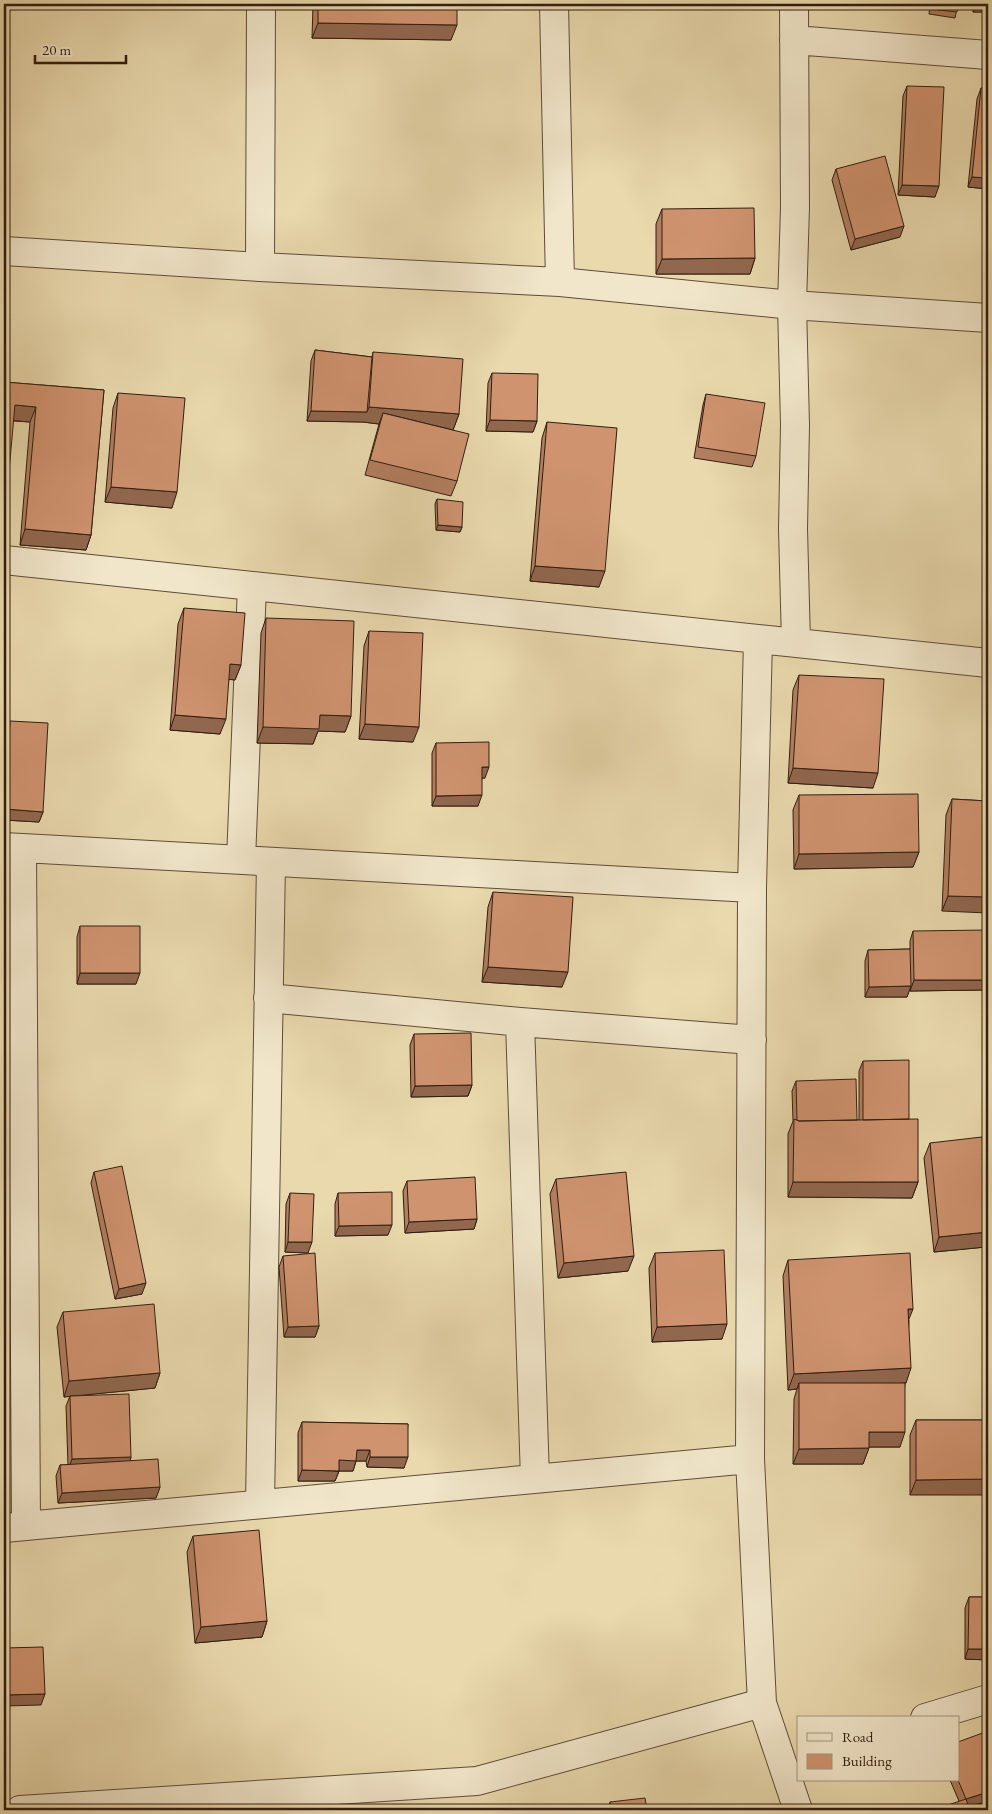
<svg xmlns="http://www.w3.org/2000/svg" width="992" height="1814" viewBox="0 0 992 1814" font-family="'EB Garamond',serif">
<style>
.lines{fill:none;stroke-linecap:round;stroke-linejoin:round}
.minor-casing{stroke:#5e4c38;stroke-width:30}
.minor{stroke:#f1e6ca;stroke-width:28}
.wall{fill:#b27e5f;stroke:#301d11}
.shaded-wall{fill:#91674e;stroke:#301d11}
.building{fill:#cf936f;stroke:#301d11}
</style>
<rect width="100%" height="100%" fill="#e9d9ad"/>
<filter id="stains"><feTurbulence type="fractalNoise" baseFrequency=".004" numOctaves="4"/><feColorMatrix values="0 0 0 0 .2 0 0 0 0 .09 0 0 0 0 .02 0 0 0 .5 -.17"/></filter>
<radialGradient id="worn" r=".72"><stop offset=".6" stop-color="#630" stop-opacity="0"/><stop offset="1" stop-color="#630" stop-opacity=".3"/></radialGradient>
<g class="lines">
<defs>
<path id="minor" d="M554 4 560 282
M794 4 795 207 792 305 795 425 793 529 796 643
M794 40 988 55
M4 251 260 267 560 282 792 305 988 318
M260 267 261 4
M4 560 988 663
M758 639 752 888 750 1459 762 1703 798 1810
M4 847 752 888
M22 848 26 1526
M241 860 252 586
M268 998 520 1022 752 1040
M520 1022 535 1479
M260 1504 271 862
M4 1528 750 1459
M925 1718 988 1699
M20 1810 477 1781 762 1703"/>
</defs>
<use href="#minor" class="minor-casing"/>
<use href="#minor" class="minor"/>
</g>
<path class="wall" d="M313 4H457L451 40 312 38Z
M930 4H958L955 18 929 14Z
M974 4H988V12H973Z
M907 86 935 197 898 195 903 96Z
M981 88 988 89V189L968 187 977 99Z
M836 169 900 237 851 250 832 180Z
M662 209 755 258 750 274H656V224Z
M315 350 372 357 373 352 459 414 453 430 457 481 451 496 365 475 379 424 363 422 307 421 311 361Z
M492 373 537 421 533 432 486 431 488 383Z
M4 382 104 390 91 535 86 550 20 545 30 422 13 421Z
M118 393 172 508 105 502 113 408Z
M706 394 756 456 752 467 694 458 703 405Z
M547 422 599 587 530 581 542 438Z
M437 499 462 527 460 532 436 530 435 504Z
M184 608 241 665 235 680 229 679 220 734 170 730 178 624Z
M266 618 351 716 345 732 318 731 313 744 257 743 261 633Z
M369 631 413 742 359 739 364 646Z
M799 675 873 788 788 783 793 690Z
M10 721 43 812 39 822 4 820V771L6 732Z
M436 743 485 778H482L478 806H432V753Z
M799 795 919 852 913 867 794 869 793 810Z
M952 799 988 801 942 911 946 815Z
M493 892 562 987 482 982 488 907Z
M80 926 136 984H77V937Z
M913 931 987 980 983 990 910 991V988L907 997H865V961L868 950 910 949V941Z
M414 1034 472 1085 468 1096 411 1097 410 1045Z
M863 1061 909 1119 918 1182 912 1198 788 1197V1134L793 1121 792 1091 796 1081 857 1120H859V1071Z
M930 1143 988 1195V1242L986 1247 934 1252 924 1158Z
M94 1172 142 1294 115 1299 91 1183Z
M556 1179 628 1271 558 1278 550 1194Z
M407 1181 477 1219 474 1229 405 1233 403 1191Z
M290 1193 308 1253 285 1252 286 1204Z
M338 1193 388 1235 335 1236V1204Z
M655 1253 722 1339 652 1342 649 1268Z
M283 1256 319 1326 315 1337H284L279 1267Z
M788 1260 909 1320 906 1383H905L900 1447H869L863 1464H793L794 1399 797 1389 788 1390 783 1276Z
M63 1312 160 1373 155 1388 72 1396 131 1457 130 1461 160 1487 156 1498 58 1503 56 1476 60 1465H68L66 1406 70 1396 64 1397 57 1327Z
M916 1420H988L910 1495V1435Z
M302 1422 408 1424 404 1468 367 1467 366 1461H356L353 1471H339L335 1481H298V1433Z
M193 1536 267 1621 262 1637 195 1643 187 1552Z
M969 1597H988V1660L965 1659V1608Z
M988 1731V1801L969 1807 959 1801 950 1780H958Z
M610 1802 647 1810H608Z"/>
<path class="shaded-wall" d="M821 4H868L866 7H820Z
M976 4H988V12H973Z
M318 23 457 25 451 40 312 38Z
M972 177 988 178V189L968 187Z
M902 185 939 186 935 197 898 195Z
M904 226 900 237 851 250 855 239Z
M755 258 750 274H656L662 259Z
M15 405 36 407 30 422 9 420Z
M369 407 459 414 453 430 383 413 379 424 363 422 307 421 311 411 367 412Z
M490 420 537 421 533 432 486 431Z
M111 487 177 492 172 508 105 502Z
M438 525 462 527 460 532 436 530Z
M25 529 91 535 86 550 20 545Z
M535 566 605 571 599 587 530 581Z
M230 664 241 665 235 680 225 679Z
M175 715 226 719 220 734 170 730Z
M320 715 351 716 345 732 318 731 313 744 257 743 263 727Z
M365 724 419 727 413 742 359 739Z
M482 767H489L485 778H478Z
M793 768 878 773 873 788 788 783Z
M482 795 478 806H432L436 796Z
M5 809 43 812 39 822 4 820Z
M919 852 913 867 794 869 799 854Z
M948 896 988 897V913L942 911Z
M488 967 568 972 562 987 482 982Z
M80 973H140L136 984H77Z
M914 980H987L983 990 910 991Z
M911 986 907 997H865L869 987Z
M472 1085 468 1096 411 1097 415 1086Z
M793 1182H918L912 1198 788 1197Z
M477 1219 474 1229 405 1233 409 1222Z
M392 1225 388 1235 335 1236 339 1226Z
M988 1232V1242L986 1247 934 1252 939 1237Z
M288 1242H312L308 1253 285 1252Z
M634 1256 628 1271 558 1278 564 1263Z
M146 1283 142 1294 115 1299 119 1289Z
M908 1309H913L907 1324Z
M727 1324 722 1339 652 1342 657 1327Z
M319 1326 315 1337H284L288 1327Z
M911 1368 906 1383 799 1389V1383L797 1389 788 1390 794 1374Z
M160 1373 155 1388 64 1397 69 1381Z
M869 1432H905L900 1447H863Z
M869 1448 863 1464H793L799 1449Z
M357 1450H370L366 1461H356L353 1471H335L339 1460Z
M131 1457 128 1467 68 1470 72 1459Z
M370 1457H408L404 1468 367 1467Z
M302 1470 339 1471 335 1481H298Z
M988 1479V1495H910L916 1480Z
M160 1487 156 1498 58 1503 62 1493Z
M267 1621 262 1637 195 1643 201 1627Z
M968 1649H988V1660L965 1659Z
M45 1694 41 1705 4 1706V1695Z
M988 1792V1801L962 1809 966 1799Z"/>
<path class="building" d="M318 4H457V25L318 23Z
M931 4H958L957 12 930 9Z
M907 86 944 87 939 186 902 185Z
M981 88 988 89V178L972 177Z
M885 156 904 226 855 239 836 169Z
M754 208 755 258 662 259V209Z
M315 350 372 357 367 412 311 411Z
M373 352 463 359 459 414 369 407Z
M492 373 538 374 537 421 490 420Z
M4 382 104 390 91 535 25 529 36 407 15 405 6 504 4 503Z
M118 393 185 398 177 492 111 487Z
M706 394 765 403 756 456 698 447Z
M383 413 469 434 457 481 370 460Z
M547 422 617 428 605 571 535 566Z
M437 499 463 502 462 527 438 525Z
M184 608 245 613 241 665 230 664 226 719 175 715Z
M266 618 354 621 351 716 320 715 319 729 263 727Z
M369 631 423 633 419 727 365 724Z
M799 675 884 679 878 773 793 768Z
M10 721 48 723 43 812 5 809Z
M489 742V767H482V795L436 796V743Z
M918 794 919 852 799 854V795Z
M952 799 988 801V897L948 896Z
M493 892 573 897 568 972 488 967Z
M80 926H140V973H80Z
M986 930 987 980H914L913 931Z
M910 949 911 986 869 987 868 950Z
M471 1033 472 1085 415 1086 414 1034Z
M909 1060V1119L863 1120V1061Z
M856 1079 857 1120 799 1121 797 1120 796 1081Z
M794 1119 799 1121 918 1119V1182H793Z
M982 1137 988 1195V1232L939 1237 930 1143Z
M122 1166 146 1283 119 1289 94 1172Z
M626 1172 634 1256 564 1263 556 1179Z
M475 1177 477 1219 409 1222 407 1181Z
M392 1192V1225L339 1226 338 1193Z
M290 1193 314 1194 312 1242H288Z
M724 1250 727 1324 657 1327 655 1253Z
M315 1253 319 1326 288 1327 283 1256Z
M910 1253 913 1309H908L911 1368 794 1374 788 1260Z
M154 1304 160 1373 69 1381 63 1312Z
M799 1383H905V1432H869V1448L799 1449Z
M129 1394 131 1457 72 1459 70 1396Z
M916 1420H988V1479L916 1480Z
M302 1422 408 1424V1457H370V1450H357L356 1461 339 1460V1471L302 1470Z
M158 1459 160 1487 62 1493 60 1465Z
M259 1530 267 1621 201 1627 193 1536Z
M969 1597H988V1649H968Z
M43 1647 45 1694 4 1695V1648Z
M988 1731V1792L966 1799 970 1810H933L966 1799 958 1780V1742Z
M645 1798 647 1810H612L610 1802Z
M744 1805 747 1810H726Z"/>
<rect width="992" height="1814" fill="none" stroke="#e9d9ad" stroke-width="20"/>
<rect x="5" y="5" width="982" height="1804" fill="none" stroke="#301d11" stroke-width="2.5"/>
<rect x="10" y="10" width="972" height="1794" fill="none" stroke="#301d11"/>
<rect x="797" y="1716" width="162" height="65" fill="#f1e6ca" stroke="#a49680"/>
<rect x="807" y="1733" width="25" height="8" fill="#f1e6ca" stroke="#a49680"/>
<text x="842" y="1742" font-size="15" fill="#301d11">Road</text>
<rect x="807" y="1754" width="25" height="15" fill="#cf936f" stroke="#a49680"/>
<text x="842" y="1766" font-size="15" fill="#301d11">Building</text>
<path d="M35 55v8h91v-8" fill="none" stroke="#301d11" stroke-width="2.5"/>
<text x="42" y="55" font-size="15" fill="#301d11" stroke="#f1e6ca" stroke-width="4" paint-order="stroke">20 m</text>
<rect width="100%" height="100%" filter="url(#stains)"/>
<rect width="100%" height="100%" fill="url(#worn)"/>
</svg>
